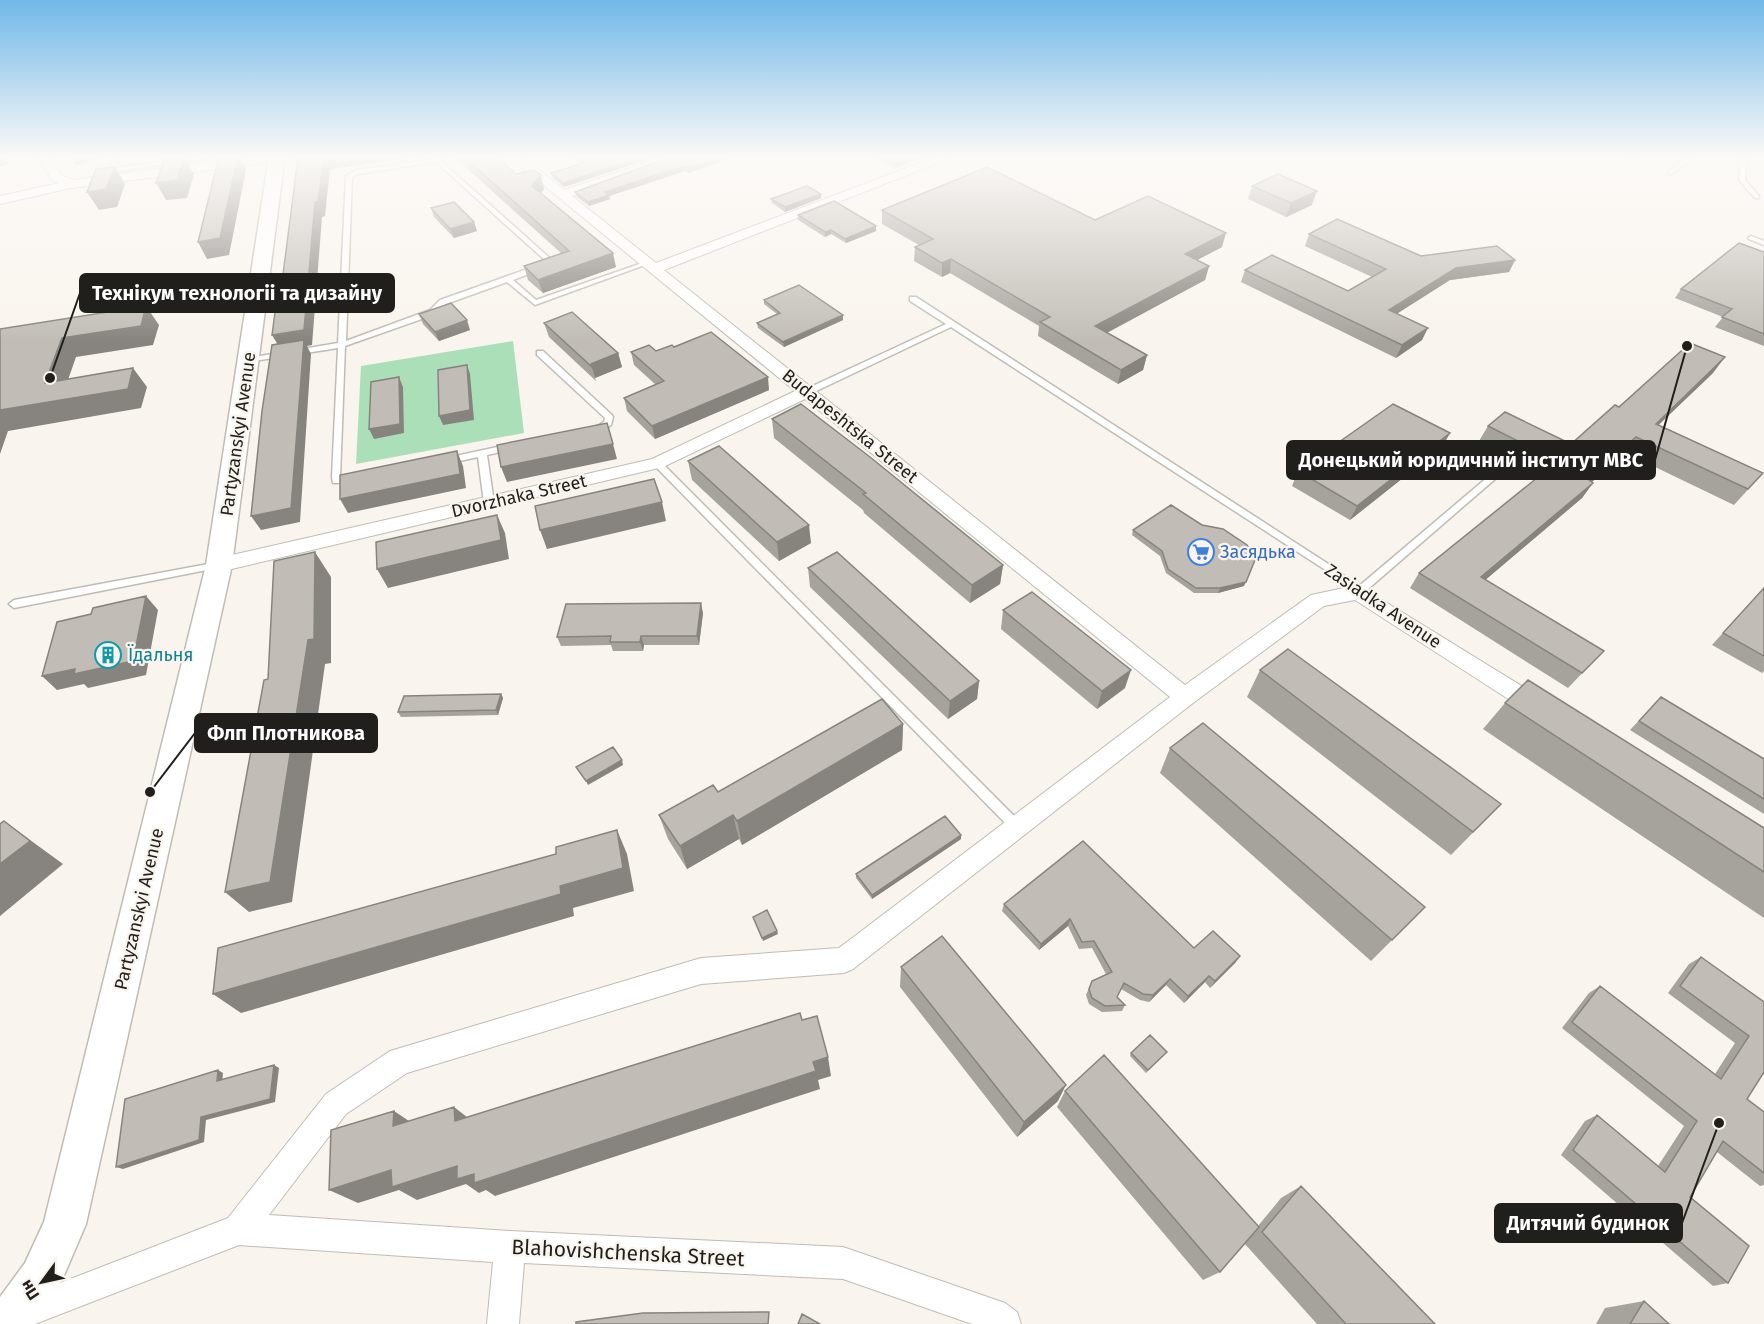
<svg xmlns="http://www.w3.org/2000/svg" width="1764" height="1324" viewBox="0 0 1764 1324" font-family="'Fira Sans',sans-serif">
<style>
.green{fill:#abdfb8}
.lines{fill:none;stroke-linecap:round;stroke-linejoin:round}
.lane-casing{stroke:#c0bcb5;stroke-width:3}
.street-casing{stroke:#c0bcb5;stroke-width:2}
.secondary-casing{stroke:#c0bcb5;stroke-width:3}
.lane{fill:#fff;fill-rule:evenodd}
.street{fill:#fff;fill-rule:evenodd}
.secondary{fill:#fff;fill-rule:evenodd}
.wall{fill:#a6a39d}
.shaded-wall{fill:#87847f}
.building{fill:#c1bdb6;stroke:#87847f;stroke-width:1.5}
.labels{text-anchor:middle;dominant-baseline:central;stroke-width:4.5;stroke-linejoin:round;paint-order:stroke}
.street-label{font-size:18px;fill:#201f1c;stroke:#f9f4ed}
.shop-label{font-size:18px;fill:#366cbe;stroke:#f9f4ed;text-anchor:start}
.culture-label{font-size:18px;fill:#0d838f;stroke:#f9f4ed;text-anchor:start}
.near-street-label{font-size:21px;fill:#201f1c;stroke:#f9f4ed}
.leader{fill:none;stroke:#201f1c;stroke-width:2}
.callout-dot{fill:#201f1c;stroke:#f9f4ed;stroke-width:2}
.callout{fill:#201f1c;stroke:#201f1c;stroke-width:2}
.callout-label{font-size:20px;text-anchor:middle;font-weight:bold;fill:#fff}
</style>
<rect width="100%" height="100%" fill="#f9f4ed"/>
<path class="green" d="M513 341 524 433 356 464 361 366Z"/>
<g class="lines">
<defs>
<path id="lane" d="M114 156H120L116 168 205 156H224L112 172 109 170Z
M434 156H440V160L554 262V264L513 280 536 300 645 262 650 263 535 305 507 282 446 304 436 314 345 346 340 478 351 477 355 480 351 483H333L332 477 338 348 248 362 244 360 248 358 338 343 346 176 356 170 434 159ZM436 162 547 262 440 300 430 310 346 341 352 177 358 174Z
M1631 156H1638L1632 161H1628L1627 160Z
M1688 156H1695L1672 174H1668V172Z
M1746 156H1753L1746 163 1745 180 1759 196V198H1755L1739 180 1740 163Z
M1751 236 1764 241V245L1749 239 1748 238Z
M910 297H916L1333 567 1358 587 1502 465 1505 464 1509 467 1361 595 1358 596 1327 571 951 327 810 394H804V390L946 324 910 301Z
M537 351H543L612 415 613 417 611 425 600 432H594V428L604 422 605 418 537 355Z
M511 444 514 445V449L487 455 494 503 489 506 484 503 478 457 446 464 442 461 446 458Z
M657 460 660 461 1021 823 1023 827 1021 831 1017 832 1013 831 654 465V461Z
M219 562 224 565 222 567 14 608 9 604 14 600Z"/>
<path id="street" d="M38 156H50L61 175 73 180 255 156H291L285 160 71 188 0 204V196L59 183 52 180Z
M508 156H522L564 190 666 156H685L572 196 656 263 938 156H956L664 270 1185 685 1311 595 1358 585 1546 701 1549 707 1546 713 1538 716 1530 713 1355 600 1324 606 1193 703 853 969 844 973 701 984 407 1073 346 1114 269 1215 510 1231 843 1247 1005 1303 1017 1312 1021 1324H972L843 1279 524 1263 519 1324H487L493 1262 239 1245 35 1324H10L6 1313 11 1302 228 1218 326 1094 390 1051 701 958 839 948 1170 697 805 399 663 467 219 572 212 570 209 565 212 560 219 558 652 459 795 391Z"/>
<path id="secondary" d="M269 156H285L232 565 86 1224 62 1280 39 1319 35 1324H0V1297L25 1263 44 1222 206 565Z"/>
</defs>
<use href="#lane" class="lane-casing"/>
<use href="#street" class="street-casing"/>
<use href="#secondary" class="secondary-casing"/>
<use href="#lane" class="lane"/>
<use href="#street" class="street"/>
<use href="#secondary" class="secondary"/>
</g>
<path class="wall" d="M453 156H495L516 174 544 189 541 193 616 267 543 293 528 280 524 266 561 253Z
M573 156H658L564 187 553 178 551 173 581 164 573 159Z
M673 156H736L688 173 685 171 609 196 610 199 589 206 577 197 575 192Z
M876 156H921V158L895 168 876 158Z
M1376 156H1389L1384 159Z
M1252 186 1312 205 1286 217 1248 199Z
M821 198 785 212 772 203 771 199Z
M431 208 474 222 477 231 454 238 434 217Z
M882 210 1095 220 1222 247 1197 260 1209 266 1205 280 1107 333 1147 355 1143 370 1118 384 1038 336 1039 326 950 273 942 277 914 261 915 247 919 245 882 224Z
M798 215 876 226V231L846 243 831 234 825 237 798 220Z
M1309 234 1421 256 1515 260 1509 272 1450 280 1397 313 1422 340 1396 358 1241 282 1245 270 1348 291 1372 277 1305 246Z
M1764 252V346L1715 327 1723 317 1675 298 1681 289Z
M764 300 843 320 784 347 758 328 757 323 777 314 764 304Z
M419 314 470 330 439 341 423 324Z
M544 323 618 353 622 367 595 378 596 381 549 337Z
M674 347 769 390 655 439 627 411 624 398 656 385 634 365 631 352 656 351Z
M1713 373 1658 425 1763 473 1734 505 1624 452 1592 482 1593 483 1582 498 1485 580 1590 665 1568 688 1410 588 1419 573 1542 474 1479 441 1488 426 1571 444 1619 407Z
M772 419 1003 565 1000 584 970 603 864 513 863 510 774 438Z
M1450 433 1442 447 1350 520 1292 486 1298 471Z
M688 461 811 543 779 561 692 480Z
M1133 530 1244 586 1218 593H1194L1166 573 1160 556 1132 535Z
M808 568 979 681 977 699 948 719 810 587Z
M1764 587V671L1762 673 1712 645Z
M1003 610 1125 688 1097 709 1001 629Z
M703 613 699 645H644L643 651H613L611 645 561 646 557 637Z
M1260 670 1501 804 1451 855 1247 697Z
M501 694 503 698 498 715 401 717 398 712Z
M1661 697 1764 759V814L1630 730Z
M1505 703 1764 828V918L1483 729Z
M903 724 902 750 742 845 739 839 687 869 668 839 659 815 718 792Z
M1170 748 1425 907 1371 961 1160 773Z
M961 839 872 899 856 878V874Z
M1004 904 1194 948 1240 956 1235 963 1210 988 1205 982 1184 1003 1166 985 1149 1002 1140 1000 1121 989 1117 997 1125 1005 1122 1011 1102 1012 1089 1004 1086 995 1092 981 1106 974 1092 948 1079 949 1068 926 1039 950 1002 911Z
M1701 957 1764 1002 1747 1099 1764 1112V1185L1760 1186 1717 1152 1690 1197 1728 1283 1713 1286 1561 1155 1585 1121 1597 1115 1658 1166 1684 1126 1562 1028 1589 993 1600 986 1715 1074 1735 1043 1668 993 1689 964Z
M901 967 1058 1101 1017 1137 900 987Z
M1167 1052 1146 1073 1130 1056 1131 1053Z
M1065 1091 1258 1226 1281 1198 1301 1186 1435 1324H1317L1245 1244 1220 1272 1203 1280 1057 1107Z
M1644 1301 1669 1324H1596L1605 1308Z"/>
<path class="shaded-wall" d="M4 156 9 164 0 166V161Z
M71 156H108L76 165Z
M238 156H240L246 170 229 255 207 259 198 242Z
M324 156H409V158L330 169 325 216 322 217 312 345 307 346 311 354 300 522 261 530 251 516 281 350 272 335 315 202Z
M644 156H658L564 187 563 183Z
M723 156H736L688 173 687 168Z
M914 156H921V158L895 168V164Z
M184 157 194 174 187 198 166 200 156 183Z
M115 167 125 184 117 207 99 210 87 192Z
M685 167V171L609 196 610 199 589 206 588 202 605 192Z
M541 175 544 189 536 199 532 186Z
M1317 191 1312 205 1286 217 1291 203Z
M821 194V198L785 212V207Z
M474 222 477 231 454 238 450 229Z
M876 226V231L846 243 845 239Z
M831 230V234L825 237V232Z
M1226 233 1222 247 1182 268 1185 254Z
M613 253 616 267 543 293 538 280Z
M951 259 950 273 942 277V263Z
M1515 260 1509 272 1450 280 1384 322 1389 310 1456 268Z
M1209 266 1205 280 1093 340 1095 326Z
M146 306 159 325 153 345 76 357 61 400 133 368 147 387 141 408 8 431 0 454V410L62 338Z
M843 315V320L784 347 783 342Z
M467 320 470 330 439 341 435 332Z
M1428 328 1422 340 1396 358 1402 345Z
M618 353 622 367 595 378 591 364Z
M1147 355 1143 370 1118 384 1121 370Z
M1725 357 1713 373 1644 439 1656 424Z
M467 365 470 374 474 420 443 425 439 416Z
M399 377 403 387 404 433 374 439 369 429Z
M768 377 769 390 655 439 652 426Z
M1450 433 1442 447 1350 520 1357 506Z
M1636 437 1624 452 1577 496 1589 480Z
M613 444 617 459 507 482 501 467Z
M457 451 463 466 466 488 348 513 340 499Z
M1593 483 1582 498 1470 593 1481 577Z
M662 502 666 521 547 549 540 530Z
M497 515 505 533 509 559 388 588 377 569Z
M809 525 811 543 779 561 777 542Z
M315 552 331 577V663L325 664 292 902 249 912 225 892Z
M1003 565 1000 584 970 603 972 585Z
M1246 582 1244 586 1218 593 1220 588Z
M146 596 158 610 146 675 88 688 84 684 57 690 42 676Z
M701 603 703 613 699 645 697 636Z
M641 636 644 645 643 651 640 642Z
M1131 670 1125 688 1097 709 1102 691Z
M979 681 977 699 948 719 950 701Z
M501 694 503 698 498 715 496 710Z
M903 724 902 750 742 845 737 821Z
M622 760 623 765 588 785 586 781Z
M733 815 739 839 687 869 680 846Z
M4 821 63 864 0 916V864Z
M617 830 627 854 634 891 573 908 574 916 241 1013 213 994 560 886Z
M961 835V839L872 899V895Z
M1070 919 1068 926 1039 950 1041 944Z
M777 931 778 934 763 941 762 938Z
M1240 956 1235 963 1210 988 1215 981Z
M1209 976 1205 982 1184 1003 1188 996Z
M1170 979 1166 985 1149 1002 1153 995Z
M828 1057 831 1076 818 1080 820 1089 495 1196 486 1190 479 1193 466 1184 417 1200 399 1190 358 1203 329 1190 391 1170 457 1166Z
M274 1065 279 1068 275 1102 206 1120 204 1142 123 1169 116 1167 201 1117Z
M218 1070 223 1073 222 1084 217 1081Z
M1066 1085 1058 1101 1017 1137 1024 1122Z
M454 1107 476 1124 455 1121Z
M394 1111 418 1127 393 1126Z"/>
<path class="building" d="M0 156H4L6 159 0 161Z
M219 156H238L220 238 198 242Z
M295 156H324L318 202H315L304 330 272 335 279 282H282L298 158 294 159Z
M463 156H495L516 174 534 170 541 175 532 186 613 253 538 280 524 266 569 251Z
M575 156H644L563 183 551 173 584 163Z
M673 156H723L687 168 685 167 662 173 605 192 609 195 588 202 575 192Z
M881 156H914L895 164Z
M184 157 177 180 156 183 164 160Z
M115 167 106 189 87 192 96 169Z
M987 167 1095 220 1148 196 1226 233 1185 254 1209 266 1095 326 1147 355 1121 370 1040 322 1050 317 951 259 942 263 915 247 933 239 882 210Z
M1278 174 1317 191 1291 203 1252 186Z
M807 186 821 194 785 207 771 199Z
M834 201 876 226 845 239 831 230 825 232 798 215Z
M454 202 474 222 450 229 431 208Z
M1337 219 1421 256 1497 246 1515 260 1456 268 1389 310 1428 328 1402 345 1245 270 1272 255 1348 291 1386 269 1309 234Z
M1739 243 1764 252V334L1722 317 1732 309 1681 289Z
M799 285 843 315 783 342 757 323 780 313 764 300Z
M451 303 467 320 435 332 419 314Z
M146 306 141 326 62 338 45 383 133 368 128 389 0 410V329Z
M572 312 618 353 591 364 592 367 544 323Z
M711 332 768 377 652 426 624 398 664 381 631 352 649 345 656 351 672 345 674 347Z
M304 340 291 508 251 516 262 411 272 345Z
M1690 343 1725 357 1656 424 1763 473 1748 489 1636 437 1589 480 1593 483 1481 577 1604 651 1582 673 1419 573 1558 461 1488 426 1505 412 1571 444 1615 405 1619 407Z
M467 365 470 410 439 416 438 370Z
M399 377 400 424 369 429 371 382Z
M801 404 870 457 1003 565 972 585 863 494 866 493 772 419Z
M1393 404 1450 433 1357 506 1298 471Z
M607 423 613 444 501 467 497 445Z
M719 446 809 525 777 542 688 461Z
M457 451 460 474 340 499V475Z
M654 479 662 502 540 530 535 506Z
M1171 505 1202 525 1223 529 1247 545 1255 560 1246 582 1220 588H1196L1168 569 1162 551 1133 530Z
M497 515 501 540 377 569 376 542Z
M315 552 314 639 308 640 270 882 225 892 264 680 268 679 274 561Z
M837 552 979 681 950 701 808 568Z
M1764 588V656L1723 633Z
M1032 592 1131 670 1102 691 1003 610Z
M146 596 133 661 74 674 75 669 42 676 57 622 91 614 93 608Z
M701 603 697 636H641L640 642H610L611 636 557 637 566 604Z
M1288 649 1501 804 1473 832 1260 670Z
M1528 680 1764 828V872L1505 703Z
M501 694 496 710 398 712 404 696Z
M1661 697 1764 759V799L1639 721Z
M882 699 903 724 737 821 733 815 680 846 659 815 713 785 718 792Z
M1203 723 1425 907 1392 940 1170 748Z
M613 747 622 760 586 781 576 767Z
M945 816 961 835 872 895 856 874Z
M4 821 30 841 0 864V824Z
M617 830 623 868 560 886 561 894 213 994 218 948 556 854V847Z
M1083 841 1194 948 1213 931 1240 956 1215 981 1209 976 1188 996 1170 979 1153 995 1143 994 1124 983 1117 997 1125 1005 1105 1006 1092 998 1089 989 1092 981 1112 972 1094 941 1082 942 1070 919 1041 944 1004 904Z
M767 910 777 931 762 938 753 917Z
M942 936 1066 1085 1024 1122 901 967Z
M1701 957 1764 1002V1072L1747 1099 1764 1112V1173L1723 1141 1690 1197 1749 1246 1728 1283 1573 1150 1597 1115 1665 1172 1697 1121 1572 1022 1600 986 1721 1079 1749 1036 1680 986Z
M800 1013 802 1020 817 1016 828 1057 813 1062 816 1071 474 1183V1174L457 1179V1166L392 1187 391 1170 329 1190 331 1130 394 1111 393 1126 454 1107 455 1121Z
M1150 1035 1167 1052 1148 1070 1131 1053Z
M1104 1055 1259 1227 1220 1272 1065 1091Z
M274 1065 270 1099 201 1117 199 1140 116 1167 125 1099 218 1070 217 1081Z
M1301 1186 1435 1324H1346L1262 1232Z
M1644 1301 1669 1324H1630Z
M769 1312 768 1324H576V1322L643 1313Z
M802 1314 820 1324H798Z"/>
<linearGradient id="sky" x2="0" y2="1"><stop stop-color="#71b8e9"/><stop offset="0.46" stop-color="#fcfaf7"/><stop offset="1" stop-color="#fcfaf7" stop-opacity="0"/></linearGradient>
<rect width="1764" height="342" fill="url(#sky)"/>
<defs>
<symbol id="supermarket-ring" viewBox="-11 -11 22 22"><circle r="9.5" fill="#f9f4ed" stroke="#3f7fe0" stroke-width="1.5"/><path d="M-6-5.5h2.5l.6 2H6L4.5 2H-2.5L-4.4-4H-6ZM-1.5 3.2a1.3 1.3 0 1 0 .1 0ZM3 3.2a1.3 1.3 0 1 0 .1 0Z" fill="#3f7fe0"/></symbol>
<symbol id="building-ring" viewBox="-11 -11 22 22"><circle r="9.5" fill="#f9f4ed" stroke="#0f9aa8" stroke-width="1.5"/><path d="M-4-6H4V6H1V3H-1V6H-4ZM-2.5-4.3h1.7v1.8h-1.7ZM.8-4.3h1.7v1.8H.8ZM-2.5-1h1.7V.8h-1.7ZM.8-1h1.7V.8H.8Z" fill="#0f9aa8"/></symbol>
</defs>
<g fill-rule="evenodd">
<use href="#supermarket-ring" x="1186" y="537" width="30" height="30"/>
<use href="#building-ring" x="93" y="640" width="30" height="30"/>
</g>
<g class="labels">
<g class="street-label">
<text transform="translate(850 426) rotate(39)">Budapeshtska Street</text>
<text transform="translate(238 434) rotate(-82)">Partyzanskyi Avenue</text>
<text transform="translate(519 496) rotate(-13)">Dvorzhaka Street</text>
<text transform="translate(1383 606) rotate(34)">Zasiadka Avenue</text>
<text transform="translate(139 909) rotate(-77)">Partyzanskyi Avenue</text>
</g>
<g class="shop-label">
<text x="1220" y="552">Засядька</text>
</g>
<g class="culture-label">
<text x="128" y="655">Їдальня</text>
</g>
<g class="near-street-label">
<text transform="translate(628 1253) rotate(3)">Blahovishchenska Street</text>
</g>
</g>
<path class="leader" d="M50 378L80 293M1687 346L1655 460M150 792L195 733M1719 1123L1682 1223"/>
<g class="callout-dot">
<circle cx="50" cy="378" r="6"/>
<circle cx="1687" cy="346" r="6"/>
<circle cx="150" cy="792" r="6"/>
<circle cx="1719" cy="1123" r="6"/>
</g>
<g class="callout">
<rect x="80" y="274" width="314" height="38" rx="6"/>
<rect x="1287" y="441" width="368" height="38" rx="6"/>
<rect x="195" y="714" width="182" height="38" rx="6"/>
<rect x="1495" y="1204" width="187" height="38" rx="6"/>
</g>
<g class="callout-label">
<text x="237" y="300">Технікум технологіі та дизайну</text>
<text x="1471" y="467">Донецький юридичний інститут МВС</text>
<text x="286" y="740">Флп Плотникова</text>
<text x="1588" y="1230">Дитячий будинок</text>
</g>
<g transform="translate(42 1282) rotate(237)" stroke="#f9f4ed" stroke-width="4.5" paint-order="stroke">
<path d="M0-4.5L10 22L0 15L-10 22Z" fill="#201f1c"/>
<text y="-9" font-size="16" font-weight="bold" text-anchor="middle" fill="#201f1c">Пн</text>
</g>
</svg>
